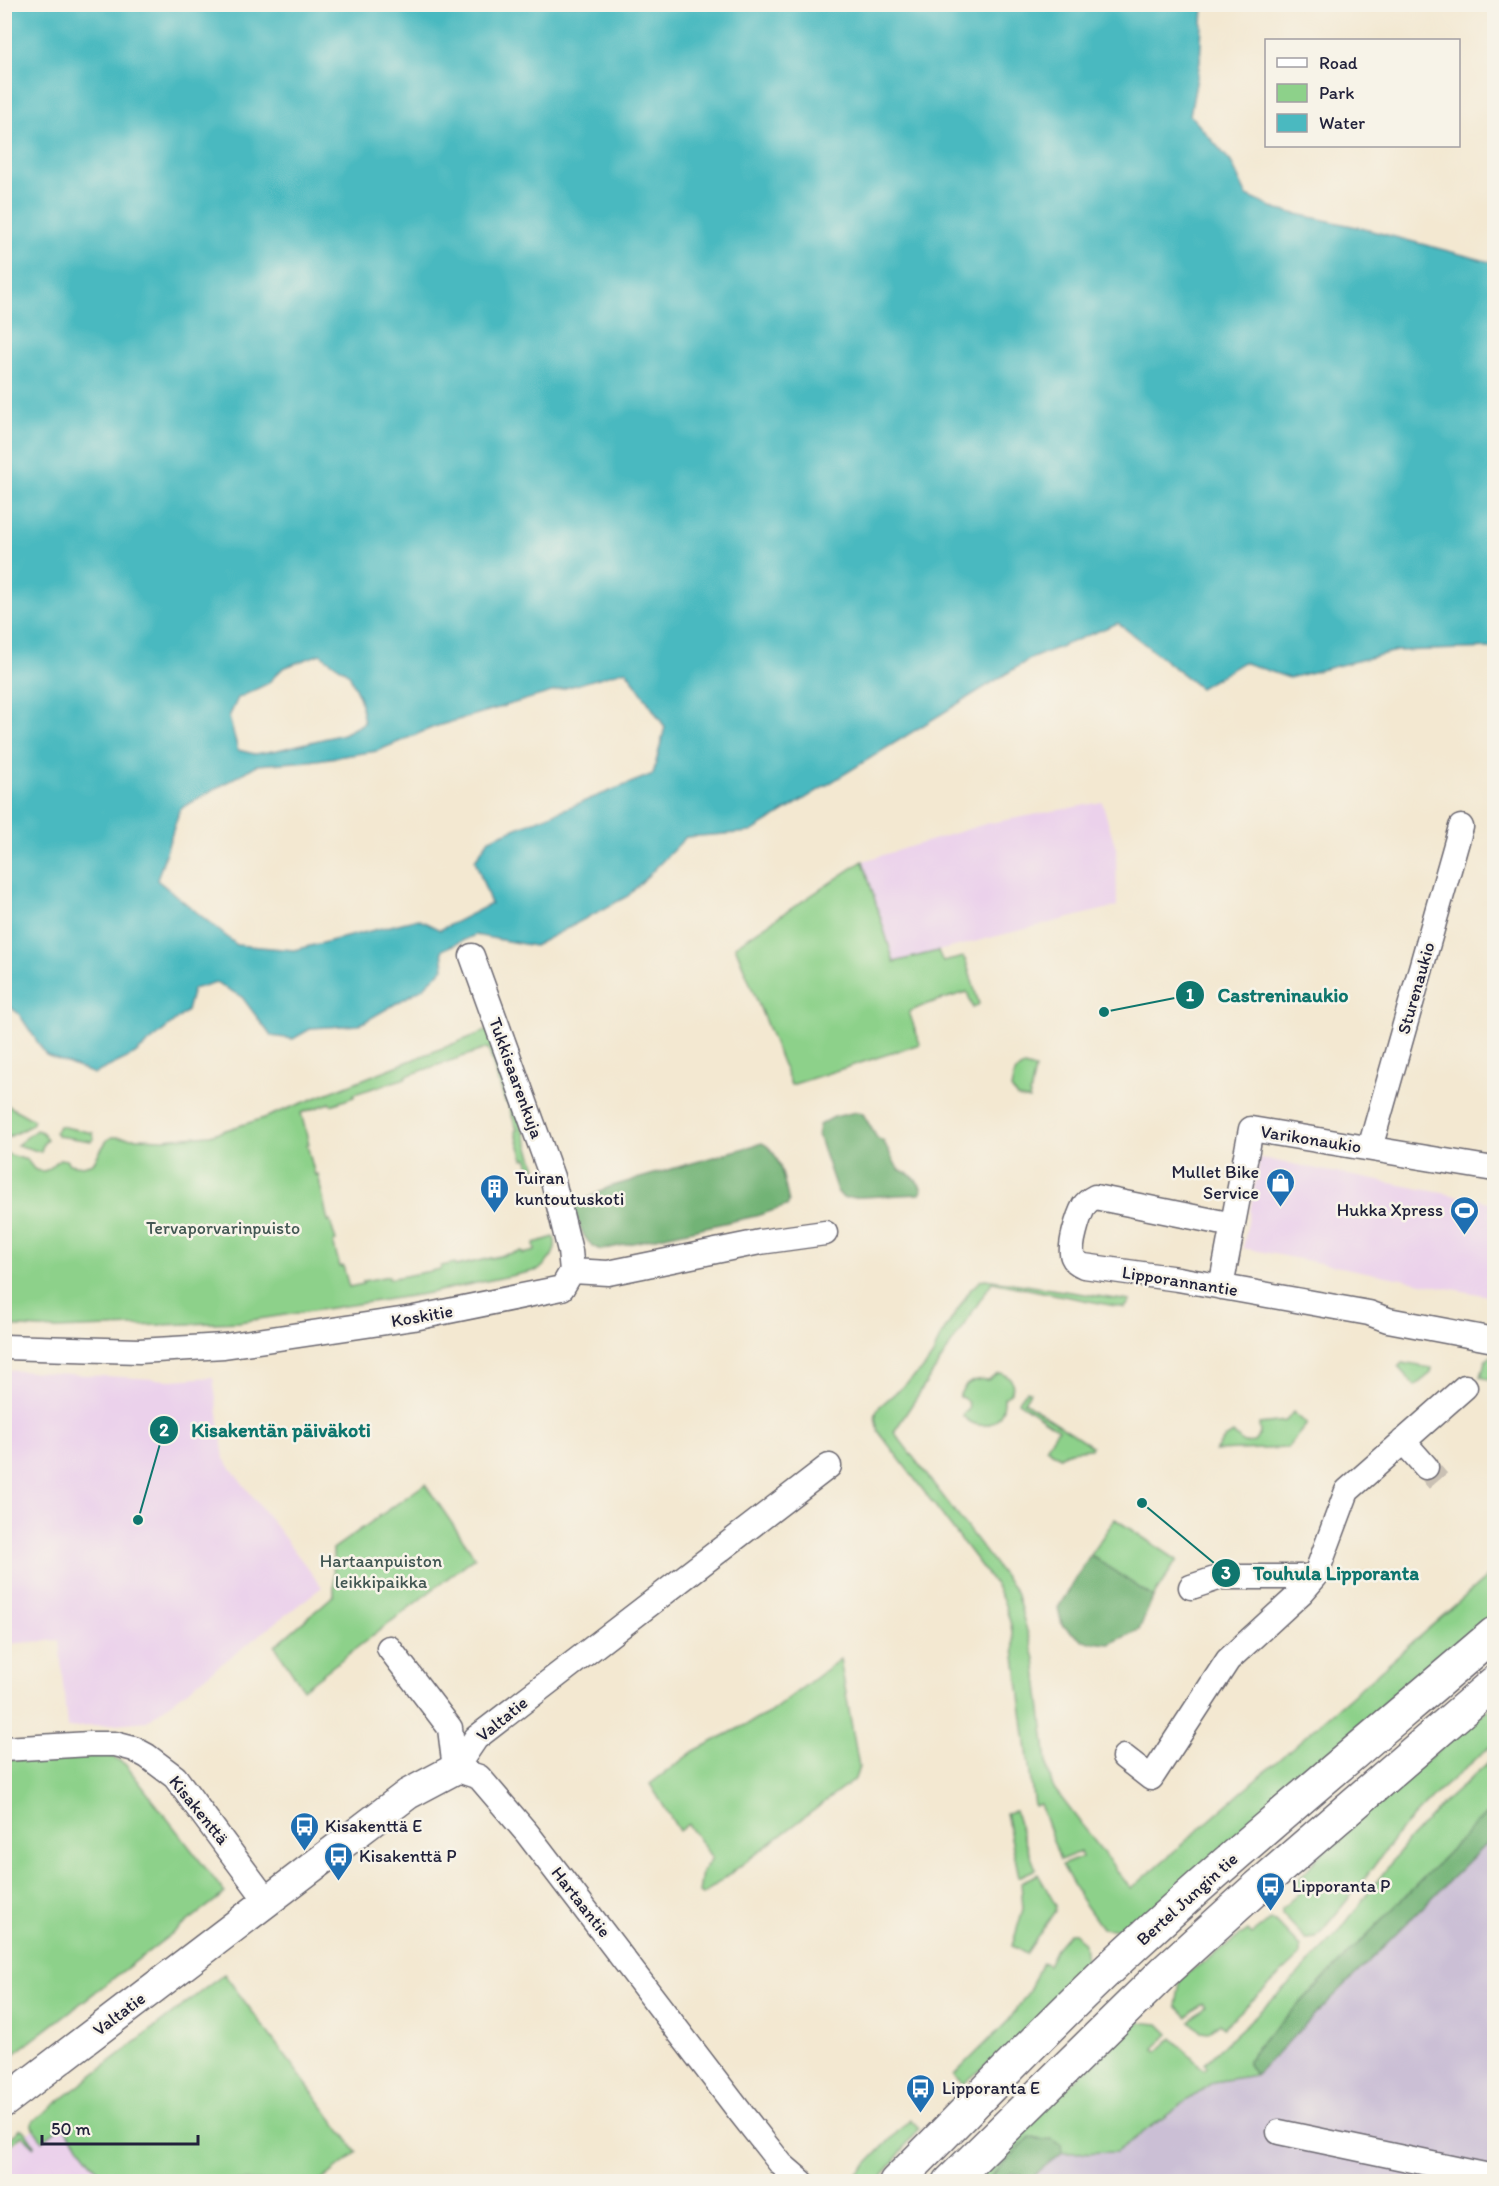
<svg xmlns="http://www.w3.org/2000/svg" width="1499" height="2186" viewBox="0 0 1499 2186" font-family="Itim,sans-serif">
<style>
.built{fill:#ebd1eb}
.industrial{fill:#cbbfd5}
.green{fill:#8dd18a;stroke:#587a62;stroke-width:1.5}
.forest{fill:#72b376;stroke:#4a6a58;stroke-width:1.5}
.water{fill:#4ab9c0;stroke:#366e7e;stroke-width:1.5;fill-rule:evenodd}
.lines{fill:none;stroke-linecap:round;stroke-linejoin:round}
.minor-tunnel{stroke:#c9c0b3;stroke-width:24;stroke-dasharray:24 12;stroke-linecap:butt}
.minor-casing{stroke:#6b6770;stroke-width:27}
.tertiary-casing{stroke:#6b6770;stroke-width:33}
.secondary-casing{stroke:#6b6770;stroke-width:36}
.minor{stroke:#fff;stroke-width:24}
.tertiary{stroke:#fff;stroke-width:30}
.secondary{stroke:#fff;stroke-width:33}
.labels{text-anchor:middle;dominant-baseline:central;stroke-width:5;stroke-linejoin:round;paint-order:stroke}
.street-label{font-size:18px;fill:#22223b;stroke:#f7f3e8}
.poi-label{font-size:18px;fill:#22223b;stroke:#f7f3e8;text-anchor:start}
.park-label{font-size:18px;fill:#425753;stroke:#f7f3e8}
.leader{fill:none;stroke:#0f766e;stroke-width:2}
.callout-dot{fill:#0f766e;stroke:#f7f3e8;stroke-width:2}
.mark-label{font-size:18px;text-anchor:middle;font-weight:bold;fill:#fff}
.callout-label{font-size:20px;text-anchor:middle;font-weight:bold;fill:#0f766e;stroke:#f7f3e8;stroke-width:5;stroke-linejoin:round;paint-order:stroke}
</style>
<rect width="100%" height="100%" fill="#f7f3e8"/>
<filter id="ink" filterUnits="userSpaceOnUse"><feTurbulence type="fractalNoise" baseFrequency=".0167" numOctaves="2"/><feDisplacementMap in="SourceGraphic" scale="12" xChannelSelector="R" yChannelSelector="G"/><feConvolveMatrix kernelMatrix="1 2 1 2 8 2 1 2 1" color-interpolation-filters="sRGB"/></filter>
<filter id="wash" filterUnits="userSpaceOnUse"><feTurbulence type="fractalNoise" baseFrequency=".008" numOctaves="4" result="noise"/><feDisplacementMap in="SourceGraphic" scale="24" xChannelSelector="R" yChannelSelector="G"/><feGaussianBlur stdDeviation="1.35" result="paint"/><feColorMatrix in="noise" values="0 0 0 0 0 0 0 0 0 0 0 0 0 0 0 0 0 1.4 0 .05"/><feComposite in="paint" operator="in"/></filter>
<g filter="url(#wash)">
<rect width="100%" height="100%" fill="#f3e8d1"/>
<path class="built" d="M1102 802 1116 848 1117 906 894 962 863 861 985 824Z
M1260 1158 1494 1203V1297L1243 1248Z
M4 1370 171 1380 213 1377 224 1459 322 1587 147 1721 67 1728 59 1640 5 1644Z
M55 2112 107 2181 5 2182V2151Z"/>
<path class="industrial" d="M1494 1836V2181L1003 2182 1010 2173 1030 2178 1062 2153 1116 2152 1213 2082 1255 2075Z"/>
<path class="green" d="M863 861 894 962 938 951 943 962 963 957 966 961 979 1004 973 1008 967 992 927 1004 909 1012 920 1044 791 1085 735 946Z
M486 1031H490L536 1168 531 1170 527 1158 524 1159 515 1131 517 1130 507 1102H505L488 1048 406 1076V1078L354 1094V1097L331 1105 330 1103 301 1113 309 1144 307 1145 315 1175 318 1174 328 1222 330 1221 336 1241 333 1242 340 1267 343 1266 349 1287 363 1284V1281L389 1276V1279L441 1269V1266L455 1263 456 1266 522 1251 523 1254 535 1251 534 1243 554 1237C559 1251 549 1261 539 1270L424 1294 239 1322 56 1329 5 1326 4 1153 27 1160 34 1169C48 1175 51 1166 60 1159L66 1160 69 1164 83 1166 93 1163 107 1140 112 1137 164 1139 210 1135 264 1118Z
M1024 1066 1035 1069 1029 1100 1017 1097 1011 1089C1013 1080 1013 1070 1024 1066Z
M5 1104 34 1120 32 1125 5 1139Z
M59 1126 93 1133 94 1139 91 1141 58 1136 55 1132Z
M36 1130 42 1132 47 1140 43 1144 41 1152 17 1145Z
M985 1279 1130 1301 1125 1308 992 1282 894 1432 1016 1592 1035 1659 1048 1770 1053 1787 1131 1889 1494 1571V1618L1129 1931 1102 1928 1082 1900 1062 1865 1082 1857 1080 1852 1060 1860 1040 1804 1034 1806 1011 1625 1005 1605 996 1586 878 1431C876 1422 873 1415 879 1407L924 1368 933 1355 940 1337 971 1289 981 1280Z
M1494 1354V1381L1481 1377 1485 1361Z
M1402 1363 1432 1368 1431 1373 1415 1386 1398 1367Z
M1001 1373 1010 1378C1015 1386 1013 1393 1004 1398 1005 1424 980 1435 962 1415L968 1410C970 1403 967 1398 959 1397 964 1383 974 1378 988 1380L996 1374Z
M1027 1390 1030 1392 1024 1402 1092 1446 1091 1449 1070 1451 1060 1457 1046 1448 1058 1429 1018 1402Z
M1293 1412 1307 1424 1287 1448 1215 1451 1225 1438 1233 1433 1243 1443 1254 1442 1260 1434 1259 1424 1286 1421Z
M425 1484 475 1557 303 1689 275 1646 334 1595 333 1549Z
M1115 1519 1177 1560 1153 1597 1090 1555Z
M840 1659 859 1767 855 1779 702 1895 699 1893 702 1872 712 1858 688 1824 679 1831 650 1784 694 1751 769 1713Z
M1494 1704V1743L1437 1793 1398 1833 1363 1881 1316 1938 1306 1939 1282 1914V1908L1299 1893 1293 1886 1335 1837Z
M108 1754 125 1764 225 1893 5 2061V1760Z
M1494 1757V1806L1254 2050 1248 2064 1255 2075 1213 2082 1116 2152 1062 2153 1061 2145 1030 2137 986 2181 970 2182 1135 2022 1159 2024 1169 2034 1154 2048 1157 2052 1172 2038 1204 2070 1207 2067 1205 2063 1288 1985 1338 1933 1409 1839 1448 1799Z
M1015 1811 1022 1834 1036 1869 1019 1877 1006 1813Z
M1038 1874 1056 1906 1055 1911 1026 1954 1012 1946 1023 1909 1021 1882Z
M1270 1920 1275 1921 1300 1947V1956L1224 2027 1220 2023 1208 2033 1201 2032 1190 2021 1205 2007 1202 2003 1187 2017 1176 2006 1180 1982 1184 1976 1248 1930 1252 1934Z
M1069 1933H1075L1084 1944 1087 1972 1028 2032 963 2084 954 2075 1009 2020 1029 1991 1042 1962 1048 1965 1057 1947Z
M224 1974 357 2152 321 2181 107 2182 63 2125 42 2141 32 2126V2122Z
M910 2119 919 2128 879 2181 849 2182Z
M21 2129 25 2131 35 2146 34 2147 23 2135 5 2149V2142Z"/>
<path class="forest" d="M856 1112 863 1114 877 1138 884 1142 898 1169C910 1174 917 1178 922 1190L920 1194 843 1198 837 1191 818 1135 819 1125 834 1117Z
M762 1143C781 1151 784 1184 789 1202L787 1206 756 1216 601 1250C582 1244 579 1223 573 1206L609 1187Z
M1090 1555 1153 1597 1139 1630 1109 1644 1083 1641 1062 1625 1058 1608Z
M1494 1806V1836L1255 2075 1248 2064 1254 2050Z
M1030 2137 1039 2140 1052 2139 1061 2145 1062 2153 1030 2178 1010 2173 1003 2181H986Z"/>
<path class="water" d="M5 4 1203 5 1200 62 1190 115 1231 162 1247 196 1278 210 1357 227 1494 263V648L1396 651 1289 678 1243 662 1200 688 1118 623 1030 659 751 832 686 837 628 896 534 946 475 935 442 950 444 968 423 988 359 1025 312 1028 293 1039 271 1036 242 997 216 982 193 989 187 1011 135 1054 94 1074 46 1055 19 1014 4 1002ZM320 654 349 674 360 699 364 723 343 734 278 750 255 754 238 750 229 717 238 698 267 684 283 668ZM626 670 665 727 653 774 489 839 475 860 491 904 440 930 418 919 294 950 237 945 157 880 180 809 257 765 310 761 377 751 434 727Z"/>
</g>
<g filter="url(#ink)">
<g class="lines">
<path class="minor-tunnel" d="M1426 1467 1438 1481"/>
<defs>
<path id="minor" d="M1370 1148 1461 827
M1233 1225 1095 1197C1091 1199 1087 1201 1084 1206 1079 1215 1068 1248 1073 1257 1075 1262 1079 1264 1084 1266L1178 1279 1369 1313 1388 1320 1494 1340
M572 1271 608 1273 760 1242 825 1233
M1221 1287 1251 1129 1494 1169
M4 1347 139 1351 224 1346 414 1318 562 1288 572 1271 570 1251 552 1177 472 956
M1403 1441 1426 1467
M1191 1587 1221 1577H1315
M389 1648 450 1728 455 1769
M4 1749 90 1744H115L134 1749 147 1756 175 1777 267 1901
M1124 1757 1151 1778 1228 1660 1302 1592 1315 1577 1347 1491 1465 1387
M455 1769 479 1777 527 1833 740 2112 781 2164 802 2182
M455 1769 476 1738 829 1466
M1279 2132 1494 2177"/>
<path id="tertiary" d="M4 2102 408 1794 455 1769"/>
<path id="secondary" d="M896 2182C978 2101 1056 2016 1141 1939 1256 1834 1376 1735 1494 1634
M950 2182 1164 1972 1252 1892 1494 1683"/>
</defs>
<use href="#minor" class="minor-casing"/>
<use href="#tertiary" class="tertiary-casing"/>
<use href="#secondary" class="secondary-casing"/>
<use href="#minor" class="minor"/>
<use href="#tertiary" class="tertiary"/>
<use href="#secondary" class="secondary"/>
</g>
</g>
<defs>
<symbol id="shop-pin" viewBox="-11 -11 22 30"><path d="M0 17L-7.5 6A9.5 9.5 0 1 1 7.5 6Z" fill="#1f6fb2" stroke="#f7f3e8"/><path d="M-5-2.5h2.3a2.7 3.5 0 0 1 5.4 0H5L5.5 6h-11ZM-1.5-2.5h3a1.5 2.3 0 0 0-3 0Z" fill="#fff"/></symbol>
<symbol id="building-pin" viewBox="-11 -11 22 30"><path d="M0 17L-7.5 6A9.5 9.5 0 1 1 7.5 6Z" fill="#1f6fb2" stroke="#f7f3e8"/><path d="M-4-6H4V6H1V3H-1V6H-4ZM-2.5-4.3h1.7v1.8h-1.7ZM.8-4.3h1.7v1.8H.8ZM-2.5-1h1.7V.8h-1.7ZM.8-1h1.7V.8H.8Z" fill="#fff"/></symbol>
<symbol id="stadium-pin" viewBox="-11 -11 22 30"><path d="M0 17L-7.5 6A9.5 9.5 0 1 1 7.5 6Z" fill="#1f6fb2" stroke="#f7f3e8"/><path d="M0-5a6.5 5 0 1 0 0 10a6.5 5 0 1 0 0-10ZM-3.5-1.8h7v3.6h-7Z" fill="#fff"/></symbol>
<symbol id="bus-pin" viewBox="-11 -11 22 30"><path d="M0 17L-7.5 6A9.5 9.5 0 1 1 7.5 6Z" fill="#1f6fb2" stroke="#f7f3e8"/><path d="M-5-6H5V4H4V6H2V4H-2V6H-4V4H-5ZM-3.5-4V0h7V-4ZM-3.5 1.2v1.5H-2V1.2ZM2 1.2v1.5H3.5V1.2Z" fill="#fff"/></symbol>
</defs>
<g fill-rule="evenodd">
<use href="#shop-pin" x="1264" y="1166" width="33" height="45"/>
<use href="#building-pin" x="478" y="1172" width="33" height="45"/>
<use href="#stadium-pin" x="1448" y="1194" width="33" height="45"/>
<use href="#bus-pin" x="288" y="1810" width="33" height="45"/>
<use href="#bus-pin" x="322" y="1840" width="33" height="45"/>
<use href="#bus-pin" x="1254" y="1870" width="33" height="45"/>
<use href="#bus-pin" x="904" y="2072" width="33" height="45"/>
</g>
<g class="labels">
<g class="street-label">
<text transform="translate(1416 988) rotate(-74)">Sturenaukio</text>
<text transform="translate(516 1078) rotate(70)">Tukkisaarenkuja</text>
<text transform="translate(1311 1139) rotate(9)">Varikonaukio</text>
<text transform="translate(1180 1281) rotate(9)">Lipporannantie</text>
<text transform="translate(422 1316) rotate(-10)">Koskitie</text>
<text transform="translate(502 1719) rotate(-39)">Valtatie</text>
<text transform="translate(199 1810) rotate(51)">Kisakenttä</text>
<text transform="translate(1187 1899) rotate(-42)">Bertel Jungin tie</text>
<text transform="translate(581 1902) rotate(52)">Hartaantie</text>
<text transform="translate(119 2014) rotate(-37)">Valtatie</text>
</g>
<g class="poi-label">
<text x="1259" y="1172" text-anchor="end">Mullet Bike<tspan x="1259" dy="21">Service</tspan></text>
<text x="515" y="1178">Tuiran<tspan x="515" dy="21">kuntoutuskoti</tspan></text>
<text x="1443" y="1210" text-anchor="end">Hukka Xpress</text>
<text x="325" y="1826">Kisakenttä E</text>
<text x="359" y="1856">Kisakenttä P</text>
<text x="1292" y="1886">Lipporanta P</text>
<text x="942" y="2088">Lipporanta E</text>
</g>
<g class="park-label">
<text x="223" y="1228">Tervaporvarinpuisto</text>
<text x="381" y="1561">Hartaanpuiston<tspan x="381" dy="21">leikkipaikka</tspan></text>
</g>
</g>
<path class="leader" d="M1104 1012L1190 995M138 1520L164 1430M1142 1503L1226 1573"/>
<g class="callout-dot">
<circle cx="1104" cy="1012" r="6"/>
<circle cx="138" cy="1520" r="6"/>
<circle cx="1142" cy="1503" r="6"/>
<circle cx="1190" cy="995" r="15"/>
<circle cx="164" cy="1430" r="15"/>
<circle cx="1226" cy="1573" r="15"/>
</g>
<g class="mark-label">
<text x="1190" y="1001">1</text>
<text x="164" y="1436">2</text>
<text x="1226" y="1579">3</text>
</g>
<g class="callout-label">
<text x="1283" y="1002">Castreninaukio</text>
<text x="281" y="1437">Kisakentän päiväkoti</text>
<text x="1336" y="1580">Touhula Lipporanta</text>
</g>
<rect width="1499" height="2186" fill="none" stroke="#f7f3e8" stroke-width="24"/>
<rect x="1265" y="39" width="195" height="108" fill="#f7f3e8" stroke="#a29fa3" stroke-width="1.5"/>
<rect x="1277" y="58" width="30" height="9" fill="#ffffff" stroke="#a29fa3" stroke-width="1.5"/>
<text x="1319" y="69" font-size="18" fill="#22223b">Road</text>
<rect x="1277" y="84" width="30" height="18" fill="#8dd18a" stroke="#a29fa3" stroke-width="1.5"/>
<text x="1319" y="99" font-size="18" fill="#22223b">Park</text>
<rect x="1277" y="114" width="30" height="18" fill="#4ab9c0" stroke="#a29fa3" stroke-width="1.5"/>
<text x="1319" y="129" font-size="18" fill="#22223b">Water</text>
<path d="M42 2135v9h156v-9" fill="none" stroke="#22223b" stroke-width="3"/>
<text x="51" y="2135" font-size="18" fill="#22223b" stroke="#f7f3e8" stroke-width="4.5" paint-order="stroke">50 m</text>
</svg>
